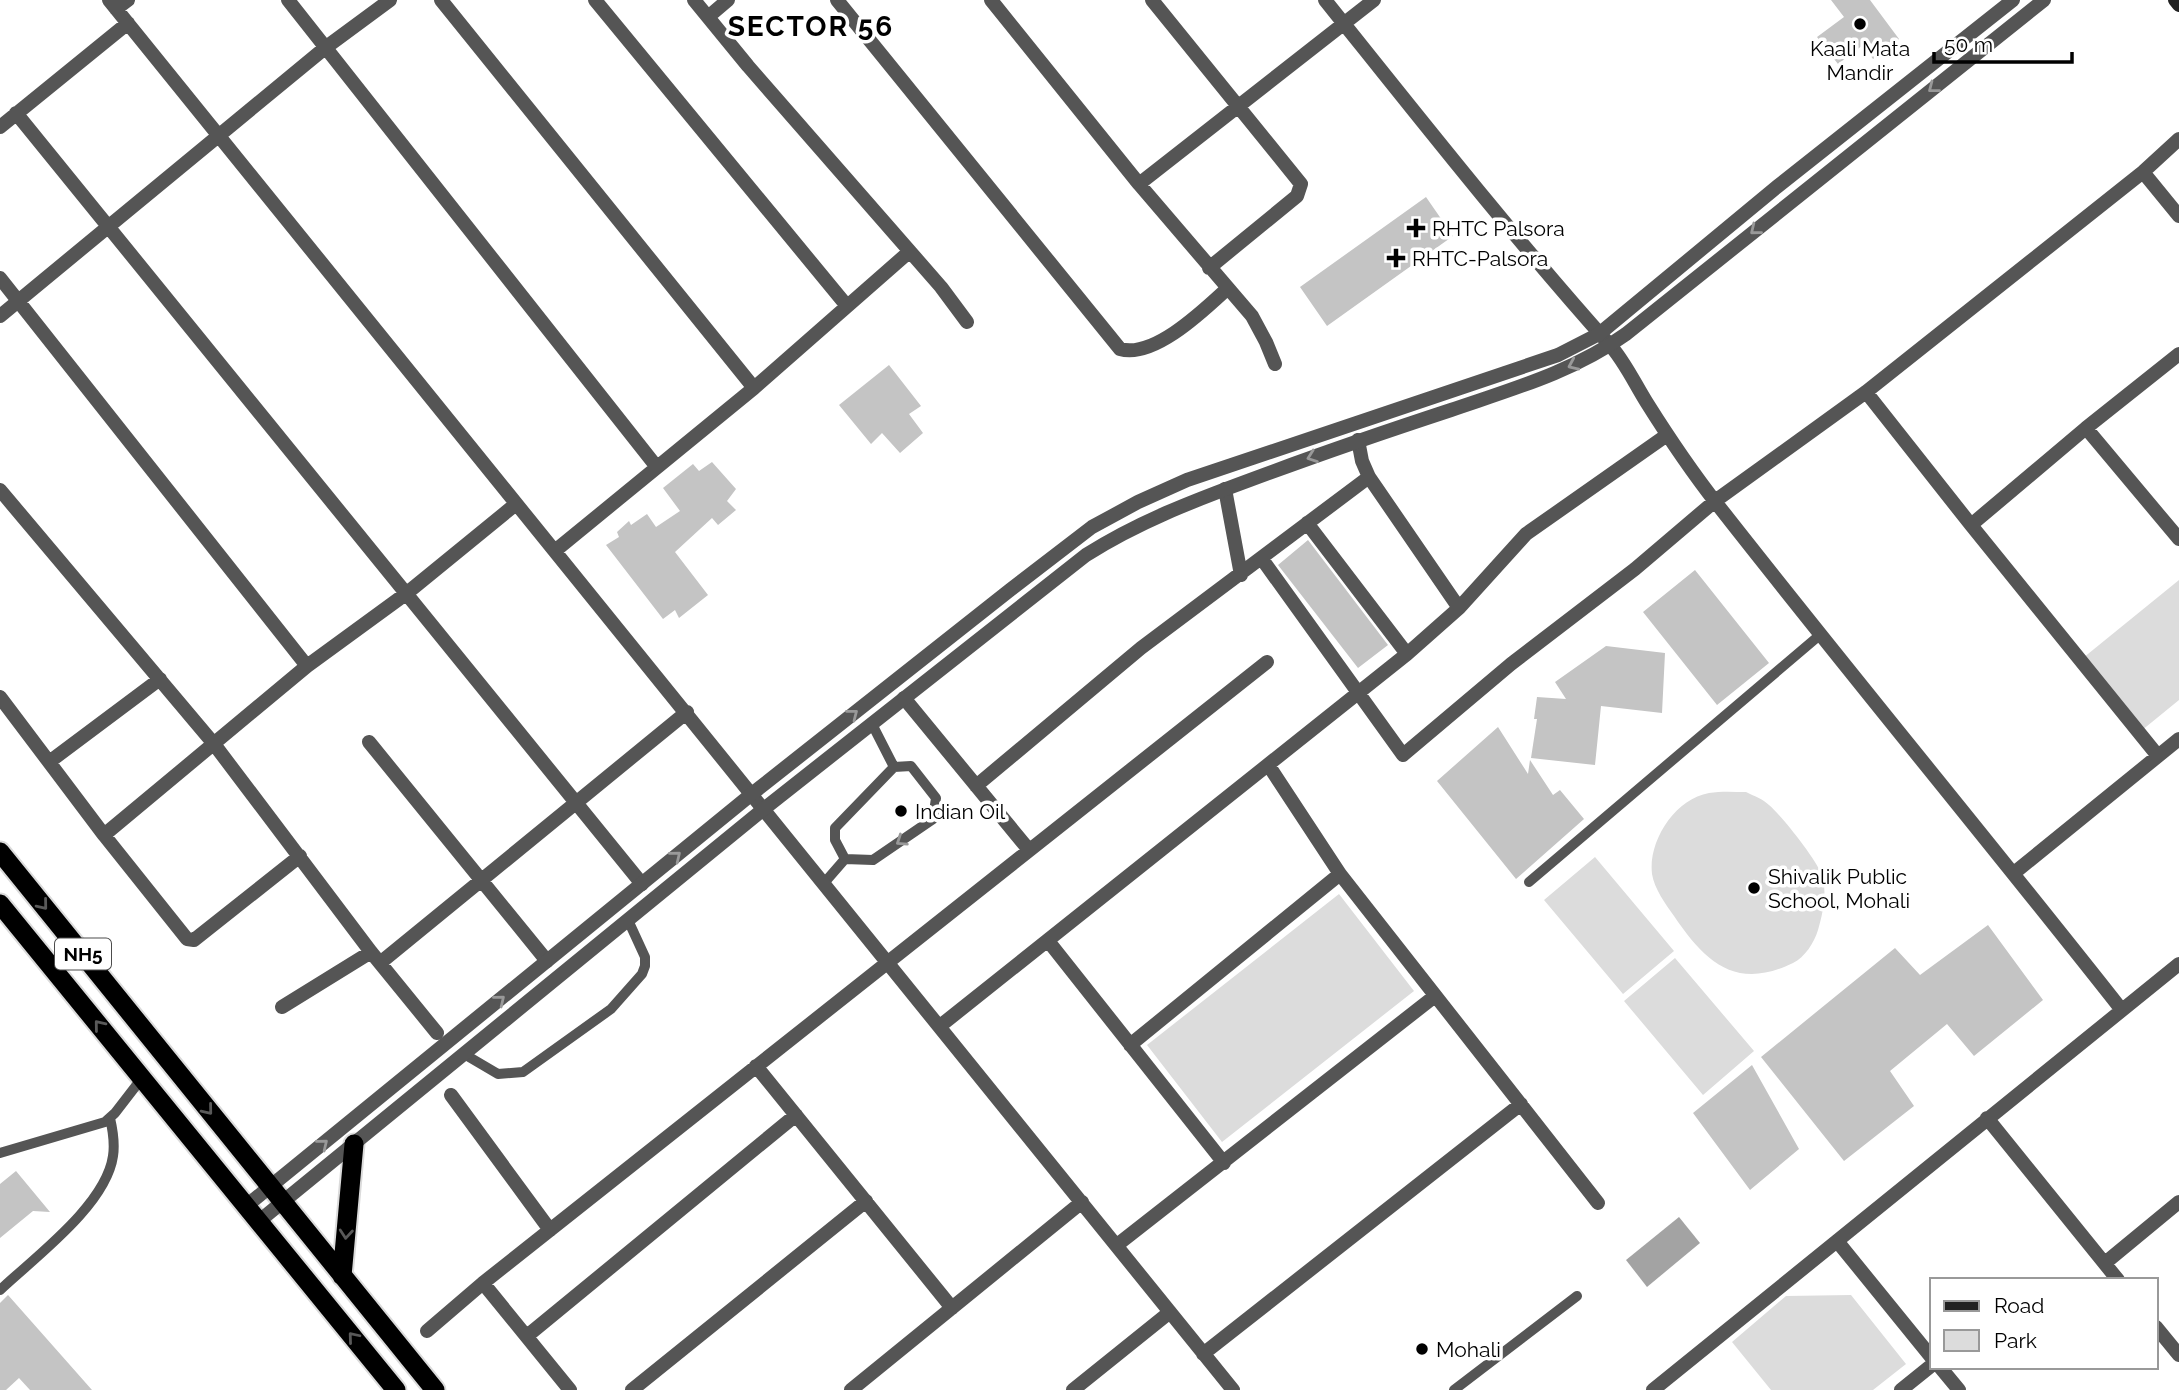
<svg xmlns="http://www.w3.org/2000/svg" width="2179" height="1390" viewBox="0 0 2179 1390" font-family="Raleway,sans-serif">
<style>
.green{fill:#dcdcdc}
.water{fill:#a3a3a3}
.building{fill:#c4c4c4}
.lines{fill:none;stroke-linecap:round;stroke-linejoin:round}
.trunk-casing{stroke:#dbdbdb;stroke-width:23}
.service{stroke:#555;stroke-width:10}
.minor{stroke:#555;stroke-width:14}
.tertiary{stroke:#555;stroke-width:14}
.secondary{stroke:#222;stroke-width:14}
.trunk{stroke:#000;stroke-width:19}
.oneway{stroke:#999}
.oneway2{stroke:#595959}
.poi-dot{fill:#000;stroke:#fff;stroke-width:2.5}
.labels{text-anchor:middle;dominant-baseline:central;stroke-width:7;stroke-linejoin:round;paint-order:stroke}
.shield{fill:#fff;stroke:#4c4c4c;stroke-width:2}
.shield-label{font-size:19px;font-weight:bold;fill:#000}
.poi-label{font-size:21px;fill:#000;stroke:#fff;text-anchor:start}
.district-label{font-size:28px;font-weight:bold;letter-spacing:2px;fill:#000;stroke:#fff}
</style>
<rect width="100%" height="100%" fill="#fff"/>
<path class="green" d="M2179 580V700L2141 731 2083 658Z
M1746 792C1754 796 1763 799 1769 805 1782 816 1815 858 1821 873 1828 890 1823 913 1818 930 1814 943 1805 957 1793 963 1736 991 1705 962 1674 916 1666 905 1654 888 1652 874 1648 841 1675 799 1709 793 1721 791 1734 792 1746 792Z
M1595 857 1674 951 1623 994 1544 900Z
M1339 894 1414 991 1222 1142 1147 1045Z
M1675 958 1754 1051 1703 1095 1624 1001Z
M1851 1295 1906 1364 1873 1390H1771L1732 1342 1786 1296Z"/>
<path class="water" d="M1679 1217 1700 1243 1647 1287 1626 1260Z"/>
<path class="building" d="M1831 0H1870L1899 39 1873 59 1863 45 1838 64 1817 37 1844 17Z
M1426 197 1453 236 1327 326 1300 287Z
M889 365 921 406 909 414 923 433 900 453 882 433 871 444 839 405Z
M712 462 736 489 727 501 736 510 718 525 712 518 675 552 708 595 679 618 675 610 663 619 606 545 619 537 617 532 629 521 631 525 647 514 656 527 680 511 663 488 693 464 699 471Z
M1308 540 1388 645 1358 668 1278 565Z
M1695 570 1769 663 1717 705 1643 612Z
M1606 646 1665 653 1662 713 1601 706 1595 765 1531 758 1537 719H1534L1537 697 1566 699 1555 682Z
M1498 727 1528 774 1530 760 1553 795 1560 790 1584 819 1516 879 1437 781Z
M1988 925 2043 1000 1974 1056 1947 1024 1890 1071 1914 1106 1844 1161 1761 1057 1895 948 1920 975Z
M1752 1065 1799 1149 1750 1190 1693 1113Z
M16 1171 50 1212 33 1211 0 1238V1184Z
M8 1295 92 1390H30L19 1378 6 1390H0V1303Z"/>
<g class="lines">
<defs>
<path id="trunk" d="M0 852 435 1390
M0 904 396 1390
M342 1276 354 1144"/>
</defs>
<use href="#trunk" class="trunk-casing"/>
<path class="service" d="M845 859 835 840V828L894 767
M825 882 845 859 873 860 933 819 936 798 911 766 894 767 872 724
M1529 882 1821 634
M464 1054 498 1074 523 1072 611 1009 642 974 645 966V957L628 920
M0 1153 105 1122 115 1113 142 1078
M0 1290C35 1257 106 1205 113 1156 115 1143 113 1131 110 1118
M1454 1390 1577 1296"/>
<path class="minor" d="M109 0C485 462 859 926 1233 1390
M288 0 656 466
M441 0 754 388
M595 0 847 306
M694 0 748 66 941 287 967 322
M837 0 1120 349C1154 359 1204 310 1228 288
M991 0 1139 184 1252 316 1266 342 1275 364
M1152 0 1301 184 1297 196 1209 268
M1325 0C1418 116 1510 233 1609 344 1624 360 1635 384 1647 403 1669 438 1692 472 1717 504 1850 674 1988 840 2121 1009
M116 9 128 0
M708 17 728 0
M16 113 642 884
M0 127 128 23
M2143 172 2179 216
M1139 184 1374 0
M0 278 307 666
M0 316 325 48 390 0
M1866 392 1971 525 2158 756
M2086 428 2179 539
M1358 440 1362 461 1369 477 1459 608
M1225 489 1241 575
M0 490 214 744 371 952 437 1033
M1307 523 1407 654
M1971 525 2086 428 2179 354
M556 550 754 388 909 252
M1262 559 1403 755 1511 664 1635 569 1715 501 1866 392 2143 172 2179 139
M0 697 104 835 187 939 194 940 300 856
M904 698 1029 850
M369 742 547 961
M49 762 160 679
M1269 766 1340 874 1598 1203
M976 786 1141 648 1369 477
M104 835 307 666 407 593 516 504
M2014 873 2179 739
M1049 942 1224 1163
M380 963 687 712
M282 1007 371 952
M940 1026 1407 654 1459 608 1526 534 1667 435
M1130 1045 1340 874
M756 1066 952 1308
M451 1095 550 1230
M1987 1118 2118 1280
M1837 1241 1932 1358
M1117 1245 1435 996
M2105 1263 2179 1202
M483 1283 570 1390
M2156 1327 2179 1355
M427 1331 483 1283 1267 662
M527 1336 796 1115
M1203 1354 1521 1104
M1940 1367 1959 1390
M632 1390 866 1201
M851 1390 1082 1202
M1073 1390 1170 1312
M1653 1390 2179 964
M1901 1390 1932 1365"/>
<path class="tertiary" d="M245 1207 753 793 1010 590 1092 527 1138 502 1187 480 1558 355 1599 334 1778 186 2013 0
M258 1222 765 808 1086 555C1138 522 1193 501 1250 480 1317 455 1384 432 1451 410 1512 389 1573 372 1626 334L2044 0"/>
<path class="secondary" d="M2175 0 2179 5"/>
<use href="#trunk" class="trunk"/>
</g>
<defs><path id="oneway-chevron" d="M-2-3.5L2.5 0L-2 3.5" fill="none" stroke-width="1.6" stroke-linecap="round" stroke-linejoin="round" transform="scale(1.75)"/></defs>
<g class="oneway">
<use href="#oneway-chevron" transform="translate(1933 88) rotate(142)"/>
<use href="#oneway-chevron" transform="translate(1755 230) rotate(141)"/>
<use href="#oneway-chevron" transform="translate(1573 365) rotate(156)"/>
<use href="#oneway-chevron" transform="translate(1312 457) rotate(160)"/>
<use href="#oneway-chevron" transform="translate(853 714) rotate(-38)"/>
<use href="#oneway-chevron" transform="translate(901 841) rotate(146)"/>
<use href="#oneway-chevron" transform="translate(676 856) rotate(-39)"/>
<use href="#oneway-chevron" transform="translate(500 1000) rotate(-39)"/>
<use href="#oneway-chevron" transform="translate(323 1144) rotate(-39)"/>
</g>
<g class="oneway2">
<use href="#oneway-chevron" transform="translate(43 905) rotate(51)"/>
<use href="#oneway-chevron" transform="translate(99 1025) rotate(-129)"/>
<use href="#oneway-chevron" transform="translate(208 1110) rotate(51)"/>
<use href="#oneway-chevron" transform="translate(346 1234) rotate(95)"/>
<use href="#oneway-chevron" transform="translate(353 1337) rotate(-130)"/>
</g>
<g class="poi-dot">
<circle cx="1860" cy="24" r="7"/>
<path d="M1412.5 217.5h7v7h7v7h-7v7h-7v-7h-7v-7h7z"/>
<path d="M1392.5 247.5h7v7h7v7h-7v7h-7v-7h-7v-7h7z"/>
<circle cx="901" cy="811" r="7"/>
<circle cx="1754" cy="888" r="7"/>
<circle cx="1422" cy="1349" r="7"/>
</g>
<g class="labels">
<rect class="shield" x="55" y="938.5" width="56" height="31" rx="5"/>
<g class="shield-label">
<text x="83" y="954">NH5</text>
</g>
<g class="poi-label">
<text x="1860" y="48" text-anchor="middle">Kaali Mata<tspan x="1860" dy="24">Mandir</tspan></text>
<text x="1432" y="228">RHTC Palsora</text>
<text x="1412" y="258">RHTC-Palsora</text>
<text x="915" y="811">Indian Oil</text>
<text x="1768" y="876">Shivalik Public<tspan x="1768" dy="24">School, Mohali</tspan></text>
<text x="1436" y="1349">Mohali</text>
</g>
<g class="district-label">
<text x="811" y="26">SECTOR 56</text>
</g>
</g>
<rect x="1930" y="1278" width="228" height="91" fill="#ffffff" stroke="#999999" stroke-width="2"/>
<rect x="1944" y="1301" width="35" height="10" fill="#222222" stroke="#999999" stroke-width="2"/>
<text x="1994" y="1313" font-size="21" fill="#000000">Road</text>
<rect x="1944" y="1330" width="35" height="21" fill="#dcdcdc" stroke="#999999" stroke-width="2"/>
<text x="1994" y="1348" font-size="21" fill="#000000">Park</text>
<path d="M1934 52v10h138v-10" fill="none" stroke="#000000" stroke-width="3.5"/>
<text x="1944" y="52" font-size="21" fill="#000000" stroke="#ffffff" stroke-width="5" paint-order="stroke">50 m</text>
</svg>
